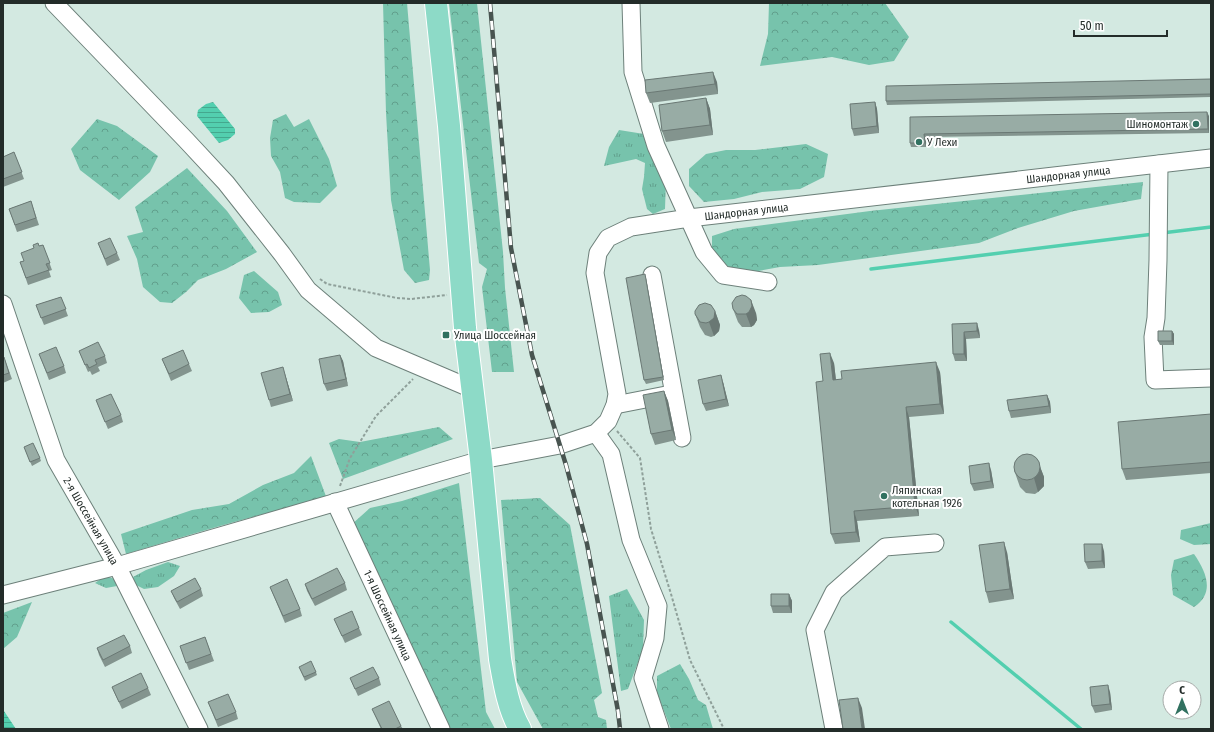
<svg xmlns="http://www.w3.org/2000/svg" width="1214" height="732" viewBox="0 0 1214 732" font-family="'Fira Sans Condensed',sans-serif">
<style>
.grass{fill:url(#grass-tufts)}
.forest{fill:url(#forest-crowns)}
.water{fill:url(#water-rules)}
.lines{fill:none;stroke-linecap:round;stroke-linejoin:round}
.stream{stroke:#53cfaf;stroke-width:3.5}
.minor-casing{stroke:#6d807a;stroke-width:19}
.major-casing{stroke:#fff;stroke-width:24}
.path{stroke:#8fa09a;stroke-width:2;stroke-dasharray:3 2;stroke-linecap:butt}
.minor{stroke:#fff;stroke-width:17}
.major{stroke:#8ddac7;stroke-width:22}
.rail-casing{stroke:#485450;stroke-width:4.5}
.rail{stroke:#fff;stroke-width:3;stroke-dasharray:9;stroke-linecap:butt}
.wall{fill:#83948e}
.shaded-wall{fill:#6a7874}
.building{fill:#98aca5;stroke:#6a7874}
.poi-dot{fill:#317160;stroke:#fff;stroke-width:1.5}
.labels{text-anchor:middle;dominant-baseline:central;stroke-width:4;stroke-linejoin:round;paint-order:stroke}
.poi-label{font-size:11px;fill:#232c29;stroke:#fff;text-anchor:start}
.street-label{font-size:11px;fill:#232c29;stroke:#fff}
</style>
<defs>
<pattern id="grass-tufts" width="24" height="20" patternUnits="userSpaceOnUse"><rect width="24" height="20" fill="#77c3ac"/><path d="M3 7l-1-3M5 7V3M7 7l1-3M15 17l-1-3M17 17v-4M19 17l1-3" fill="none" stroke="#619f8c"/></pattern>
<pattern id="forest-crowns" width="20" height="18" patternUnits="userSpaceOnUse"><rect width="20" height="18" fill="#77c3ac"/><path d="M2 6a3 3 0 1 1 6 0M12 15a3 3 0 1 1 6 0" fill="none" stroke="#619f8c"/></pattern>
<pattern id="water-rules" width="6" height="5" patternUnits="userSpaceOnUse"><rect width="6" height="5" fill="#53cfaf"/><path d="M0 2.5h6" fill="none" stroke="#44a88e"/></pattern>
</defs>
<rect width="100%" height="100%" fill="#d3e9e1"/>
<path class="grass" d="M619 130 644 134 666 180 665 209 653 214 647 209 642 189 644 177 645 163 636 159 604 166 609 147Z
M168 562 180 566 174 576 158 587 144 589 136 585 133 577 146 570Z
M105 576 115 579 117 586 106 588 95 583Z
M627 589 644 620 643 649 628 689 621 691 609 596Z"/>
<path class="forest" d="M383 3H407L430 270 429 280 415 283 404 270 391 200 386 113Z
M449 3H477L503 252 505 288 514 372H492L482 287 487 269 479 263Z
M769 3H885L909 37 894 61 869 65 832 57 760 66 768 34Z
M286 114 294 127 309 119 329 159 337 186 320 203 294 202 285 198 280 172 271 156 270 138 273 120Z
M97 119 117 126 158 156 150 172 119 200 80 170 71 149Z
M806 144 828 154 824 177 800 189 762 192 734 199 704 202 689 186V169L706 154 726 150H755Z
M187 168 227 211 257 252 226 269 198 280 186 292 172 303 160 302 143 287 137 259 127 236 143 232 135 207Z
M1143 182 1141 199 1074 211 1018 228 979 243 818 265 780 267 737 275 712 261V236L734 229 870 211Z
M254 271 278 292 282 305 269 312 251 313 239 298 244 275Z
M439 427 453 439 343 479 329 443 339 439 360 442Z
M311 456 327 499C259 513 192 534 126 554L121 534 192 510 229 504 263 485 294 473Z
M459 483 486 712 495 729H450L351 525 370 508 402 501Z
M540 498 570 525 602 693 594 700 598 717 606 720 607 729H543L517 682 501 500Z
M1211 523V544L1194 545 1180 539 1181 530Z
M1194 554C1208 574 1214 594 1194 607L1173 595 1171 575 1174 560Z
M32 602 17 637 3 649V613Z
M680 664 689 679 698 700 706 705 713 729H671L657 693V676Z"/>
<path class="water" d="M213 102 235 129V134L228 140 219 143 197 116 198 110 206 104Z
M3 711H4L16 729H3Z"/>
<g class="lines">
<path class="stream" d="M1162 233 1211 227
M871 269 1154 234
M951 622 1081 729"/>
<defs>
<g id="minor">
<path d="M54 3 186 140 226 183 282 254 308 290 376 348 472 389"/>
<path d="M631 3 633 72 656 146 704 252 723 275 768 282"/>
<path d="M1159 164 1158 260 1156 318 1153 337 1155 380 1211 378"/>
<path d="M652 275 682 438"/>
<path id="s1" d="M3 304 56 460 117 566 199 729"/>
<path d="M615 405 666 395"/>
<path d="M596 433 611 454 631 540 658 606 655 638 643 678 660 729"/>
<path id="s2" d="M335 502 441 729"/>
<path id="s3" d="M3 595 117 566 481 460 560 445 596 433 608 421 615 405 617 394 595 273 598 253 608 238 631 227 689 218 1211 158"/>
<path d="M834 729 815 630 834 592 885 547 935 543"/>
</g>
<path id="major" d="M436 3 449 126 465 328 481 460 500 659C504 682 508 708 520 729"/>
</defs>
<use href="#minor" class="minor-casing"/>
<use href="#major" class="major-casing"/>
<path class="path" d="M320 279 327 284 397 298 411 299 447 295
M617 431 640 458 651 529 671 594 690 660 724 729
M340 486 350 458 376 416 413 379"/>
<use href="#minor" class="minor"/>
<use href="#major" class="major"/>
<defs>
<path id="rail" d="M490 3 511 248 532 355 566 465 587 544 618 711 620 729"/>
</defs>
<use href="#rail" class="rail-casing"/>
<use href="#rail" class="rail"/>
</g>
<path class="wall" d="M1211 79V97L887 105 886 101Z
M717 82 718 94 650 103 646 93Z
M706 98 710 109 713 135 666 142 662 131Z
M875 102 877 109 879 133 854 136 852 129Z
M1209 116V133L926 137V147H911L910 143V117Z
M14 152 24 179 3 187V157Z
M31 201 39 225 17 232 9 209Z
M98 243 117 253 120 260 107 266Z
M43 245 52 270 49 271 51 277 28 285 20 262 24 261 39 246Z
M646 278 664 380 646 384 644 380Z
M61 297 68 316 44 325 36 305Z
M733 309 756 313 757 320 754 325 751 327H742L738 322Z
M715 311 720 325 719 331 714 336 711 337 705 335 700 327 695 314Z
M952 324 979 330 980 338 966 339 967 361H955L953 354Z
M1172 331 1174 334V345H1160L1158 341Z
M79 351 105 356 107 363 98 367 100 371 92 375 90 371 88 372Z
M39 354 64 366 66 373 49 380Z
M340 355 343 361 348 386 327 391 324 384Z
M3 357H4L12 379 3 383Z
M162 359 189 364 192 371 171 381Z
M834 363 836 380 940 372 944 414 909 417 919 516 857 521 860 542 835 544 831 534 823 381Z
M285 374 293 401 271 407 269 400Z
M723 382 729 406 706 411 703 404Z
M664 391 668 401 676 440 655 445 651 434Z
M1047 395 1050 402 1051 413 1011 418 1009 411Z
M96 400 121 415 123 422 108 429Z
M1211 414V473L1126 480 1122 469Z
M24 447 40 458 41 461 32 466Z
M1039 464 1044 477V486L1038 492 1035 494 1026 493 1020 487 1014 470Z
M991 470 994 488 974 491 971 484Z
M1104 551 1105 568 1088 569 1085 562Z
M1007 552 1014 599 989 603 986 592Z
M345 583 347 590 315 606 307 591 305 584Z
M270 587 300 609 302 616 285 623Z
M201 589 203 596 180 609 174 598 171 591Z
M789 594 792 601V613H773L771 606Z
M334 619 359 628 362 635 345 643Z
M205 637 214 661 189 670 180 646Z
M130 646 132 653 105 667 99 655 97 648Z
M299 667 316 672 317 675 305 681Z
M350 678H379L381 685 358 696Z
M112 687 148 688 151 695 122 709 115 694Z
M1110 692 1112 710 1095 713 1092 706Z
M208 702 236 712 238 719 218 727Z
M372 709 401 726 403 729H381Z"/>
<path class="shaded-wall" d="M713 72 717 82 718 94 715 84Z
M706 98 710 109 713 135 710 125Z
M875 102 877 109 879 133 877 126Z
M1207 112 1209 116V133L1208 129Z
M924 134 926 137V147L925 143Z
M645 274 646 278 664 380 663 377Z
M751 300 756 313 757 320 754 325 751 327 746 314Z
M715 311 720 325 719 331 714 336 709 322Z
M977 323 979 330 980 338 977 331Z
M1172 331 1174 334V345L1172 341Z
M964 332 966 339 967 361 964 354Z
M830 353 834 363 837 390 833 380Z
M340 355 343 361 348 386 346 379Z
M936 362 940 372 944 414 940 404Z
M283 367 285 374 293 401 290 394Z
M721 375 723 382 729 406 726 399Z
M664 391 668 401 676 440 672 430Z
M1047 395 1050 402 1051 413 1049 406Z
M906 407 909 417 919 516 915 506Z
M989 463 991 470 994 488 991 481Z
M1039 464 1044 477V486L1038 492 1034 478Z
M854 511 857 521 860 542 856 532Z
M1004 542 1007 552 1014 599 1010 589Z
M1102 544 1104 551 1105 568 1102 561Z
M789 594 792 601V613L789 606Z
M1108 685 1110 692 1112 710 1110 704Z
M858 698 862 708 865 729H862Z"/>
<path class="building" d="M713 72 715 84 646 93 645 80Z
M1211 79V94L886 101V86Z
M706 98 710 125 662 131 659 105Z
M875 102 877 126 852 129 850 104Z
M1207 112 1208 129 924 134 925 143H910V117Z
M14 152 22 172 3 179V157Z
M31 201 36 218 15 225 9 209Z
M110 238 117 253 105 259 98 243Z
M38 243 39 246 43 245 50 263 46 264 49 270 26 278 20 262 24 261 21 253 34 248 33 245Z
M645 274 663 377 644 380 626 278Z
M742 295 746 296 751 300 752 306 749 312 746 314H737L733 309 732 303 736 297Z
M61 297 66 309 41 318 36 305Z
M705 303 711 305 715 311 714 318 709 322 706 323 700 322 695 314V311L699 305Z
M977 323V331L964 332V354H953L952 324Z
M1158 331H1172V341H1158Z
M98 342 105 356 95 360 97 364 89 368 87 364 85 365 79 351Z
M56 347 64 366 47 373 39 354Z
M183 350 189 364 169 374 162 359Z
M830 353 833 380 842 379 841 371 936 362 940 404 906 407 915 506 854 511 856 532 831 534 816 382 823 381 820 354Z
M340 355 346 379 324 384 319 359Z
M3 357H4L9 373 3 375Z
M283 367 290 394 269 400 261 373Z
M721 375 726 399 703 404 698 380Z
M664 391 672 430 651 434 643 395Z
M111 394 121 415 105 422 96 400Z
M1047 395 1049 406 1009 411 1007 400Z
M1211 414V462L1122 469 1118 422Z
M33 443 40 458 30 462 24 447Z
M1014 467a13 13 0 1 1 26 0a13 13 0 1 1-26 0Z
M989 463 991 481 971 484 969 466Z
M1004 542 1010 589 986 592 979 545Z
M1084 544H1102V561L1085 562Z
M337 568 345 583 312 599 305 584Z
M195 578 201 589 177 602 171 591Z
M287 579 300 609 283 616 270 587Z
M771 594H789V606H771Z
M352 611 359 628 342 636 334 619Z
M124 635 130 646 103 660 97 648Z
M205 637 211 654 186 663 180 646Z
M311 661 316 672 304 677 299 667Z
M373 667 379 678 355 689 350 678Z
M141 673 148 688 119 702 112 687Z
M1108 685 1110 704 1092 706 1090 687Z
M228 694 236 712 216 720 208 702Z
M858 698 862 729H843L839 700Z
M389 701 401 726 395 729H382L372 709Z"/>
<g class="poi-dot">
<circle cx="1196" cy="124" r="4"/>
<circle cx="919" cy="142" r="4"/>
<rect x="442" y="331" width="8" height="8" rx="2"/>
<circle cx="884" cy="496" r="4"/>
</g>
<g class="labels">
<g class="poi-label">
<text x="1188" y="124" text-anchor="end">Шиномонтаж</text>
<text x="927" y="142">У Лехи</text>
<text x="454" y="335">Улица Шоссейная</text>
<text x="892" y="490">Ляпинская<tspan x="892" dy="13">котельная 1926</tspan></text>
</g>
<g class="street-label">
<text stroke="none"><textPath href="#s3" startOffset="1288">Шандорная улица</textPath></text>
<text stroke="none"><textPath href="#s3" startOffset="964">Шандорная улица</textPath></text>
<text stroke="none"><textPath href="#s1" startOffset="235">2-я Шоссейная улица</textPath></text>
<text stroke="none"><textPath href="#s2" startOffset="125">1-я Шоссейная улица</textPath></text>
</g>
</g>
<rect width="1214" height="732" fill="none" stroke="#232c29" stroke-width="8"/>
<g transform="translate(1182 700)"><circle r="19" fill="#ffffff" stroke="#a7aba9"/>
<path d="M0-3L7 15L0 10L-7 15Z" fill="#317160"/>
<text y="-6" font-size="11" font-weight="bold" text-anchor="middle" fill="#232c29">С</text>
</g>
<path d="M1074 30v6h93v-6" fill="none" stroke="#232c29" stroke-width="2"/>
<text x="1080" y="30" font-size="12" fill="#232c29" stroke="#ffffff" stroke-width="3" paint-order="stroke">50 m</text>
</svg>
